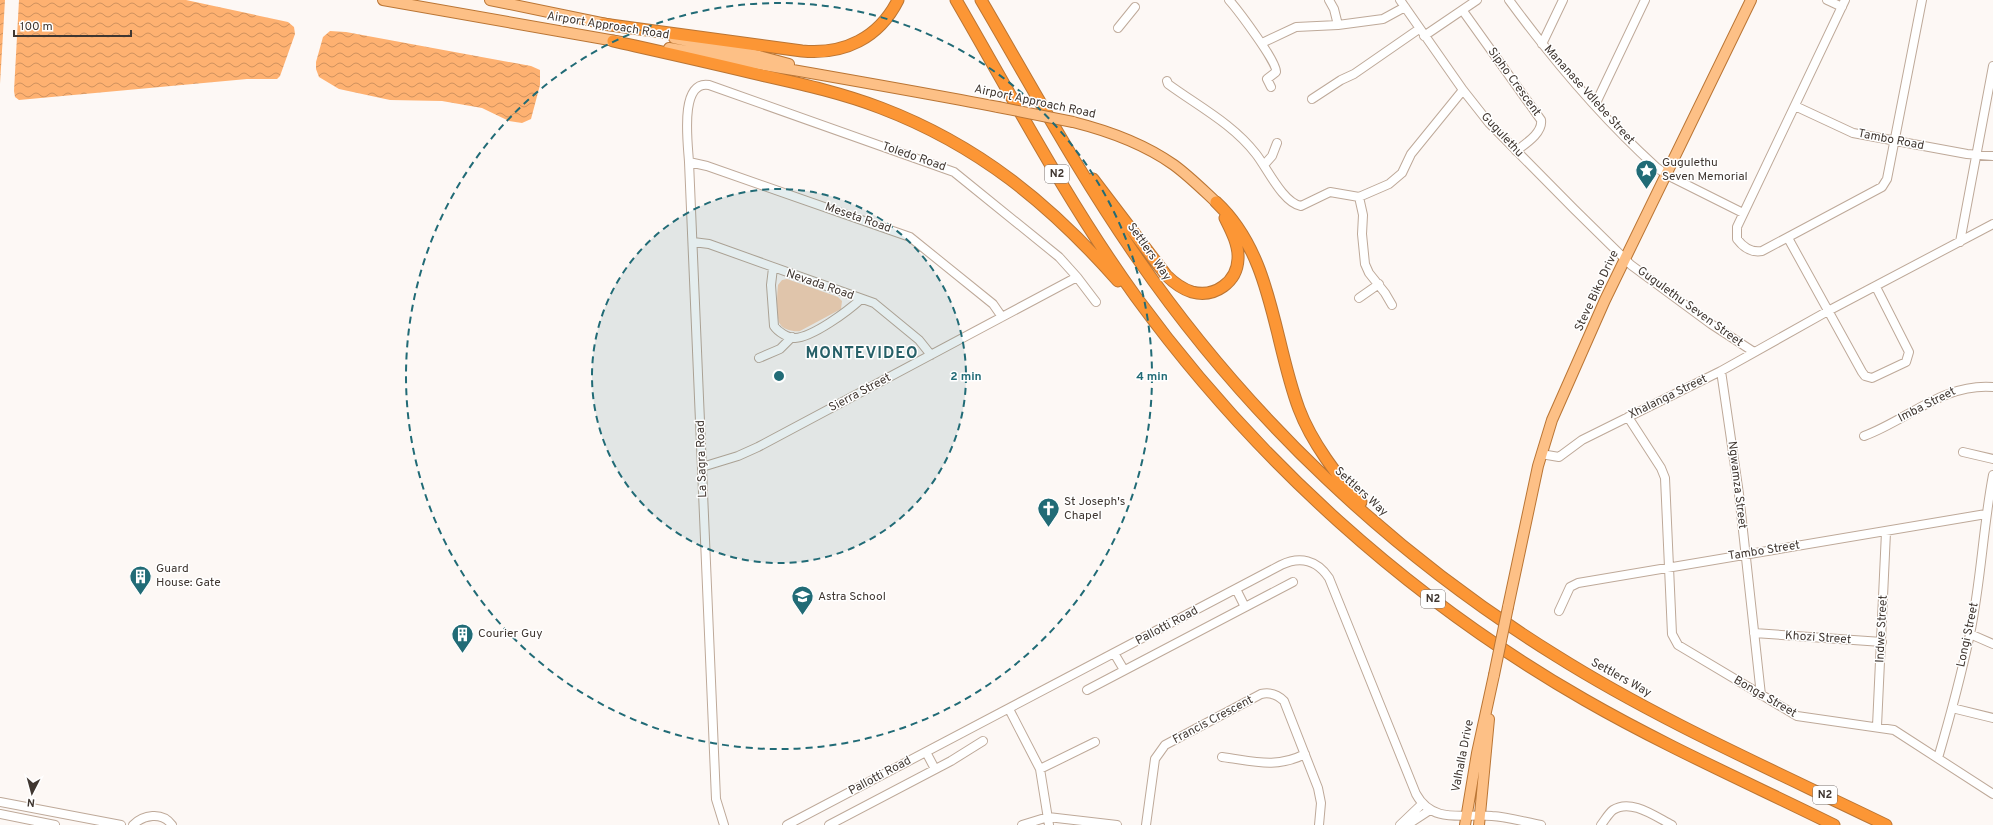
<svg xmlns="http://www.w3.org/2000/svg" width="1993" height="825" viewBox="0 0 1993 825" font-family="Overpass,sans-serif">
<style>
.park{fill:#fbd2b3}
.water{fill:url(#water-waves)}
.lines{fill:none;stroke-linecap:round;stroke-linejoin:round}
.minor-casing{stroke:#bea999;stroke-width:10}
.major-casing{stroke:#ba7534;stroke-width:12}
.highway-casing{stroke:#ba7534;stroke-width:13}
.minor{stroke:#fff;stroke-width:8}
.major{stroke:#fdc086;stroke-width:10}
.highway{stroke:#fc9635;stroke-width:11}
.major-bridge-casing{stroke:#ba7534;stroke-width:12;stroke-linecap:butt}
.major-bridge{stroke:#fdc086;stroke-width:10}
.ring{fill:none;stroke:#216b76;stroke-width:2;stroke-dasharray:7 5}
.labels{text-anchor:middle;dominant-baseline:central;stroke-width:3;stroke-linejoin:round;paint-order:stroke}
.shield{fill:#fff;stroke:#79736f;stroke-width:1}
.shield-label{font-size:11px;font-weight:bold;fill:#403731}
.street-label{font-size:12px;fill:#403731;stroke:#fff}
.poi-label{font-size:12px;fill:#403731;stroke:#fff;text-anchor:start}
.district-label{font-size:16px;font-weight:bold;letter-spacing:1px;fill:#276068;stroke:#fff}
.centre{fill:#216b76;stroke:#fff;stroke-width:2}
.ring-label{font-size:12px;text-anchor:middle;font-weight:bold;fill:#216b76;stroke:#fff;stroke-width:3;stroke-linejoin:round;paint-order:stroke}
</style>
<defs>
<pattern id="water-waves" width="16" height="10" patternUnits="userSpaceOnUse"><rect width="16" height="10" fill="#feb171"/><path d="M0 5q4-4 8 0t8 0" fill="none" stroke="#cf915d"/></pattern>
</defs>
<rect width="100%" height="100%" fill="#fdf8f5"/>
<path class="park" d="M787 279 838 297 842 301 841 309 800 331C795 332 783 330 780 324 776 318 777 293 778 285L782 280Z"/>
<path class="water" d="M0 0H5L0 84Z
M19 0H186L288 22 294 27 295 34 280 76 277 79H247L19 100 15 97 14 91Z
M330 31 346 32 531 66 540 70V85L531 119 522 123 509 121 482 108 442 101 390 100 339 89 319 77 316 69V62L323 37Z"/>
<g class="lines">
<defs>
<path id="minor" d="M1229 0C1237 9 1278 63 1276 72L1267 79 1271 87
M1329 0 1334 9 1338 25
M1400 0 1463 90 1489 123 1574 209 1631 265 1711 324 1754 352
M1509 0C1553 60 1601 117 1656 167L1667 175 1743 213
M1827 0 1842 7
M1845 0 1737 227V239C1743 247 1751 253 1762 251L1882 187 1887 179 1922 0
M1463 11 1541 120C1543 133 1525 144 1516 151
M1118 28 1135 7
M1424 36 1477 0
M1262 43 1296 27 1338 25 1383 19 1405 7
M1542 44 1563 0
M1167 81 1168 84C1198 106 1233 124 1256 154 1267 168 1283 203 1301 206L1330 192 1359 197 1389 184 1402 173 1411 154 1463 90
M1312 99 1341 80 1354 74 1419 29
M1595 105 1645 0
M1795 106 1853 133 1967 154 1993 156
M689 162 707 166 910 237 993 304 1002 317
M1264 165 1272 156 1277 143
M1359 197 1363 215 1362 234 1365 264 1369 273 1385 293 1392 305
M1788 238 1862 372 1865 376 1872 378 1906 362 1909 352 1876 287
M693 242 709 244 874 303 919 340 931 355
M1960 242 1993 66
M773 268 771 285 774 326C778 332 788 338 795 338 813 337 848 311 861 299
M1359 298 1379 284
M759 358 780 349 792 337
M1721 371 1739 494 1761 695
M1628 417 1661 468 1665 478 1672 634 1678 645 1797 716 1894 730 1993 794
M1864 436C1908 420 1943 383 1993 387
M1963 452 1993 459
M1541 454 1559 457 1582 440 1721 371 1828 311 1993 224
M702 467 738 456 758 447 1077 277
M1236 589 1245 607
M1559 611 1570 587 1578 583 1986 514
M1754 633 1882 642
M1970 634 1993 644
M1114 653 1124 670
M1087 690 1293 582
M1952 708 1993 718
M1009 709 1040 769 1049 825
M1877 726 1886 532
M926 752 935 769
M1222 757C1253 761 1276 769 1305 754
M1938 758C1950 717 1961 676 1970 634 1981 582 1983 527 1993 475
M1040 769 1095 742
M0 802 121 825
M0 814 55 825
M133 825C143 815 162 811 172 825
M724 825 716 799 689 162C688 144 679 80 709 85L954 172 1059 257 1077 277 1096 302
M787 825 1281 565C1300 556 1317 560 1329 578L1416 794C1433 825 1464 813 1492 816 1508 817 1525 822 1541 825
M829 825 951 761 983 741
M1022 825 1048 817 1117 825
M1146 825 1155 759 1165 745 1261 694C1270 692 1277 694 1284 701L1318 788 1321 803 1319 825
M1400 825 1422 804
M1407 825 1430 810
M1601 825C1605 820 1608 814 1613 810 1631 798 1656 817 1672 825"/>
<path id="major" d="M383 0 621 42
M490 0 611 25
M674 38 759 56 789 64
M669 48C779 68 888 86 998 107
M1073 122C1109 131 1143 143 1174 165 1189 176 1202 189 1216 202
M1508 607 1538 466 1552 420 1605 300 1751 0
M1465 825 1477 753 1494 675
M1479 825 1489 719"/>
<path id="highway" d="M956 0C1014 100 1068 203 1136 297 1256 461 1409 599 1585 700 1665 746 1751 784 1834 825
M981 0C1032 87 1080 176 1138 259 1248 418 1391 553 1555 655 1660 721 1775 771 1886 825
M603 24 802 51C844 55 879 38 898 0
M613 41C662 52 712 63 761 75 801 84 842 93 881 108 978 145 1049 203 1118 281
M1093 179 1166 275C1173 282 1182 289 1192 292 1215 298 1237 282 1238 259 1239 245 1231 230 1225 218
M1216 202C1273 255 1273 340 1299 409 1311 441 1338 478 1361 502"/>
</defs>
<use href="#minor" class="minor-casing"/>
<use href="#major" class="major-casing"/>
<use href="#highway" class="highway-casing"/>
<use href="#minor" class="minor"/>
<use href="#major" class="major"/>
<use href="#highway" class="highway"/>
<defs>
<path id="major-bridge" d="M998 107 1073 122
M1494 675 1508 607"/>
</defs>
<use href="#major-bridge" class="major-bridge-casing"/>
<use href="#major-bridge" class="major-bridge"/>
</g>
<circle cx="779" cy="376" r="187" fill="#216b76" fill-opacity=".12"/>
<g class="ring">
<circle cx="779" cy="376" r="187"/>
<circle cx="779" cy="376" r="373"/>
</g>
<defs>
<symbol id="sight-pin" viewBox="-11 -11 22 30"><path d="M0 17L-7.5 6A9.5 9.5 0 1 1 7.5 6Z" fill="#216b76" stroke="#fff"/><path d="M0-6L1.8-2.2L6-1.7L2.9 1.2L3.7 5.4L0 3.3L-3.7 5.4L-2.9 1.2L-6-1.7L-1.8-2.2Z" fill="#fff"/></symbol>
<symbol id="church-pin" viewBox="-11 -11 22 30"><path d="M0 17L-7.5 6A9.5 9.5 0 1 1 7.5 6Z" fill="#216b76" stroke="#fff"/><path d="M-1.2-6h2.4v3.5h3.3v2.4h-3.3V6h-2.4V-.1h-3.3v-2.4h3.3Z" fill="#fff"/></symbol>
<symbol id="building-pin" viewBox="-11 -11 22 30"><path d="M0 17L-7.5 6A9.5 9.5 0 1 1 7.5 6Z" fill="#216b76" stroke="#fff"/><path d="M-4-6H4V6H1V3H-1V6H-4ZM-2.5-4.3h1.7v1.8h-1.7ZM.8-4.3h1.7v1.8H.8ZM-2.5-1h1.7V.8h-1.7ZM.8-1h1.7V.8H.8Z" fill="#fff"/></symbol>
<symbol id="school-pin" viewBox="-11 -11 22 30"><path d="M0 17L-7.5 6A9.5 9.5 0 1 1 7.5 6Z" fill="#216b76" stroke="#fff"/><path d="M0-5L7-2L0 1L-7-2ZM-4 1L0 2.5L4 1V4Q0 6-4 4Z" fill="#fff"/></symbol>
</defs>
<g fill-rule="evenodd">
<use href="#sight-pin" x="1634" y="158" width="25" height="34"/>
<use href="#church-pin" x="1036" y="496" width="25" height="34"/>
<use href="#building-pin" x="128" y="564" width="25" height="34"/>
<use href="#school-pin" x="790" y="584" width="25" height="34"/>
<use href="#building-pin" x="450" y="622" width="25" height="34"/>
</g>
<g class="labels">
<g class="shield">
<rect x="1045" y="165" width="24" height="18" rx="3"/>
<rect x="1421" y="590" width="24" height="18" rx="3"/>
<rect x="1813" y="786" width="24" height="18" rx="3"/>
</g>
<g class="shield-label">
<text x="1057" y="174">N2</text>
<text x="1433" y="599">N2</text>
<text x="1825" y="795">N2</text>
</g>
<g class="street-label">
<text transform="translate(608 26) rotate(9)">Airport Approach Road</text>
<text transform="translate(1514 82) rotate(54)">Sipho Crescent</text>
<text transform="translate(1589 95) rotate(48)">Mananase Vdlebe Street</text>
<text transform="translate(1035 102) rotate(12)">Airport Approach Road</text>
<text transform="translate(1502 135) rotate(47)">Gugulethu</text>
<text transform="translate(1891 140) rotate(11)">Tambo Road</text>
<text transform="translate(914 157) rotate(19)">Toledo Road</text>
<text transform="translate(858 218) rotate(19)">Meseta Road</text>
<text transform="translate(1149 252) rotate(55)">Settlers Way</text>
<text transform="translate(820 285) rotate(19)">Nevada Road</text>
<text transform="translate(1597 291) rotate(-65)">Steve Biko Drive</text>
<text transform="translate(1690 307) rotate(36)">Gugulethu Seven Street</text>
<text transform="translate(860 393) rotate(-28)">Sierra Street</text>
<text transform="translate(1668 397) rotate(-26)">Xhalanga Street</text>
<text transform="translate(1927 405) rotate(-27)">Imba Street</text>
<text transform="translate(702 459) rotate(-92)">La Sagra Road</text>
<text transform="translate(1737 485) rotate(83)">Ngwamza Street</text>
<text transform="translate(1361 492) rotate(42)">Settlers Way</text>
<text transform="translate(1764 551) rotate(-9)">Tambo Street</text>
<text transform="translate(1167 626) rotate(-28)">Pallotti Road</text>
<text transform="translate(1882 629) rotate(-87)">Indwe Street</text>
<text transform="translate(1968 635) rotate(-78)">Longi Street</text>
<text transform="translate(1818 638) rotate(4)">Khozi Street</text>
<text transform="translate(1621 678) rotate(29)">Settlers Way</text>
<text transform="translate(1765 697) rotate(30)">Bonga Street</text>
<text transform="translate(1213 720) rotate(-28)">Francis Crescent</text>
<text transform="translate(1463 756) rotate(-79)">Valhalla Drive</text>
<text transform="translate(880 776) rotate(-28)">Pallotti Road</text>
</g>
<g class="poi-label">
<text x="1662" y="163">Gugulethu<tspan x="1662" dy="14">Seven Memorial</tspan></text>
<text x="1064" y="502">St Joseph's<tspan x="1064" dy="14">Chapel</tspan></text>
<text x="156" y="569">Guard<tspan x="156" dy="14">House: Gate</tspan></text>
<text x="818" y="597">Astra School</text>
<text x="478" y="634">Courier Guy</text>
</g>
<g class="district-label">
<text x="862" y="354">MONTEVIDEO</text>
</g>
</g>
<circle cx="779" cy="376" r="6" class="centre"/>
<g class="ring-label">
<text x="966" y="380">2 min</text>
<text x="1152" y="380">4 min</text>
</g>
<g transform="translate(32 793) rotate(186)" stroke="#ffffff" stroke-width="3" paint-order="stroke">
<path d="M0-3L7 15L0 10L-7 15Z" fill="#403731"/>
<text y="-6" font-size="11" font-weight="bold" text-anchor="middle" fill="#403731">N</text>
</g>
<path d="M14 30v6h117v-6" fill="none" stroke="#403731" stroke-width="2"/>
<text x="20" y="30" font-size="12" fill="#403731" stroke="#ffffff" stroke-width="3" paint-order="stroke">100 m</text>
</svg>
